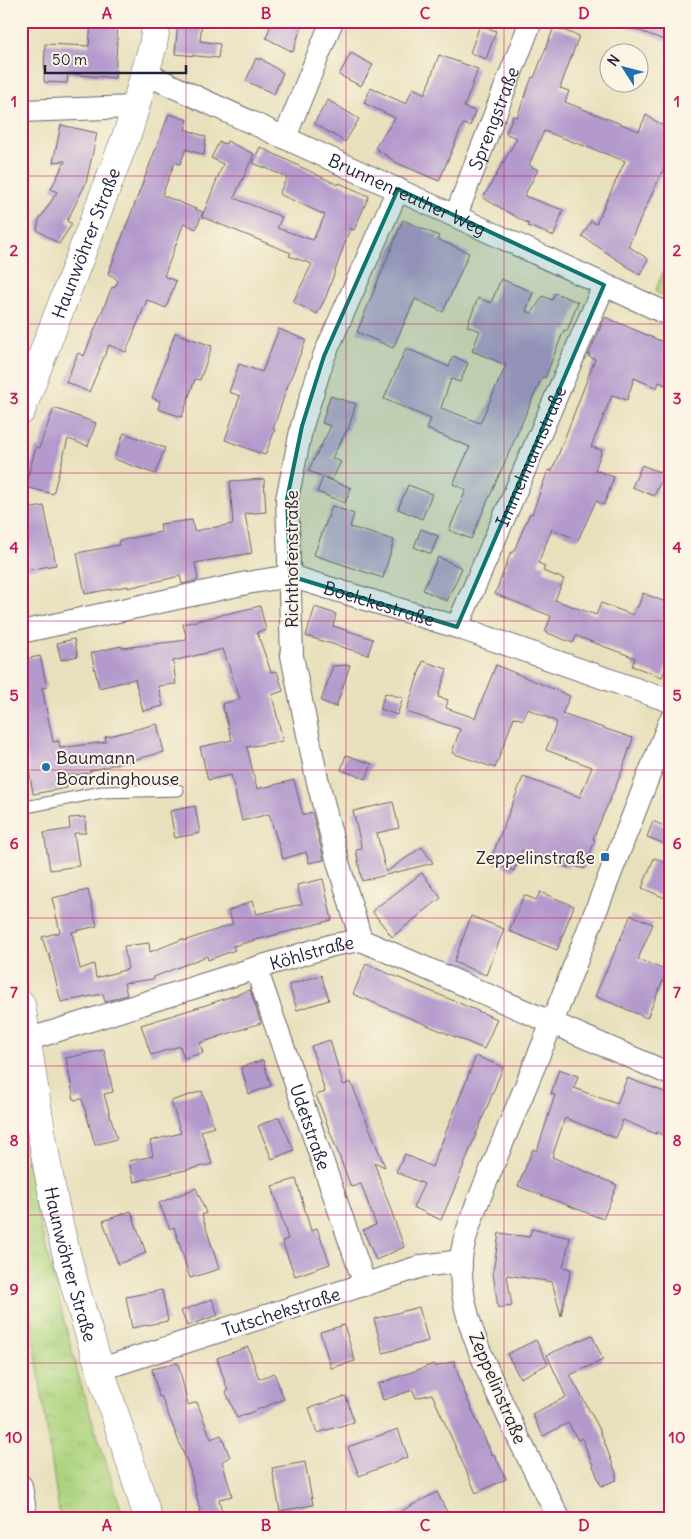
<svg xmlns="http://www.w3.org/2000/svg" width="691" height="1539" viewBox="0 0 691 1539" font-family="Delius,sans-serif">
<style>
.grass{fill:url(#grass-tufts);stroke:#677a5c}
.building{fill:#b399cc}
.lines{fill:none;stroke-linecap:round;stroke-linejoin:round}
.lane-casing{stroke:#676468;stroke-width:13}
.street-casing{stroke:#676468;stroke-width:24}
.secondary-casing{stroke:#676468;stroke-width:29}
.lane{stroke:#fff;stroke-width:11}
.street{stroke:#fff;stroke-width:22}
.secondary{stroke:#fff;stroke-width:28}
.marked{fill:#0f766e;fill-opacity:0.2;stroke:#0f766e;stroke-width:4;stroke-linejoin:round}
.grid{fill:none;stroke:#c2185b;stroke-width:1;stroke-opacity:0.55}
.poi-dot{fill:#1f6fb2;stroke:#fcf5e5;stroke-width:2}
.labels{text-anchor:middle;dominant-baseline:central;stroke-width:4;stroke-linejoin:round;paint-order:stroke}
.street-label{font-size:18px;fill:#22223b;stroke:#fcf5e5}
.poi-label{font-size:18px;fill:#22223b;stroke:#fcf5e5;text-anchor:start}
.neatline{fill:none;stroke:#c2185b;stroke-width:2}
.grid-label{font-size:16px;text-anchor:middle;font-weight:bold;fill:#c2185b}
</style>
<defs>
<pattern id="grass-tufts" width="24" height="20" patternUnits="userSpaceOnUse" patternTransform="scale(1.25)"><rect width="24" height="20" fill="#acd37d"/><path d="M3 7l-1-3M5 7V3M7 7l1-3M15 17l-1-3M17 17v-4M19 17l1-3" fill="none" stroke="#94b56d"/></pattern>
</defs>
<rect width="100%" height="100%" fill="#fcf5e5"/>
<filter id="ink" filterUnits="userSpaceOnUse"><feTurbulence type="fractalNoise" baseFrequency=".02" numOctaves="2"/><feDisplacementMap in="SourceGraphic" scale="10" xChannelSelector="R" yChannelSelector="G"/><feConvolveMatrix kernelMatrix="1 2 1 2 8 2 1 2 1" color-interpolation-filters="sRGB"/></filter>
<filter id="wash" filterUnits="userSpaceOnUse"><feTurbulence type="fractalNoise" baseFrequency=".0096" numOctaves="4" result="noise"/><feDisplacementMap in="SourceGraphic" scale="20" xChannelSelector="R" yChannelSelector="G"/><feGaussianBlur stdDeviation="1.12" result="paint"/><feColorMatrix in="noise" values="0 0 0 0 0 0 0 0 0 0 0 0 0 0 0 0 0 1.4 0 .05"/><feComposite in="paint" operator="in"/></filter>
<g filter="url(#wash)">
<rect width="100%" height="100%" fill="#e8e0bc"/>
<path class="grass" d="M670 256V299L655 292Z
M21 1123 37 1213 80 1382 124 1518H60L31 1321 21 1239Z"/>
<g id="blocks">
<path class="building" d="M91 21H118L115 78 68 74 67 83 44 82 45 44 89 46Z
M178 21H202L200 41 220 44 218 58 175 54Z
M272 21H303L293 52 266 38Z
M619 21H670V42L618 23Z
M480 25 496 31 486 59 470 53Z
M554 27 579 36 560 88 569 91 565 102 639 131 646 115 670 130V155L628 246 648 259 640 275 582 236 591 221 596 224 625 161 544 131 529 165 538 170 524 196 563 210 554 236 528 226 529 224 483 198 517 138 506 134 513 116 517 117 532 77 534 78Z
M351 53 373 65 361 86 339 75Z
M439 55 478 69 464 107 475 111 470 126 463 124 439 181 397 163 375 148 395 118 364 103 371 88 406 104 413 88 425 94Z
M256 58 259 60 260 58 283 73 274 94 246 81Z
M328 100 359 119 345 142 314 123Z
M169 114 188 120 185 129 206 137 204 155 186 149 180 164 175 162 162 195 203 212 196 229 184 223 164 276 176 281 166 308 147 300 126 352 109 345 89 392 66 382 78 353 84 356 112 287 114 288 118 281 113 276 108 274Z
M61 125 97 133 86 183 67 221 72 224 59 244 37 230 39 220 57 192 51 189 65 161 53 162Z
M227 141 254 154 234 198 282 217 277 228 313 240 325 215 279 194 287 177 253 163 260 147 338 185 339 183 369 196 354 230 350 228 326 297 317 314 293 302 312 264 289 256 291 253 202 217 223 164 211 158 219 142 226 144Z
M403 220 439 236 437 239 469 253 443 312 415 299 393 348 357 332Z
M501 279 533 292 526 311 532 313 543 296 552 300 555 293 578 302 567 331 564 330 545 378 542 377 471 539 449 530 466 490 453 484 470 447 427 429 431 419 384 399 406 348 449 367 453 356 468 363 460 382 451 379 441 408 480 423 506 365 472 351 480 331 467 326 478 298 491 303Z
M605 317 670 345V387L659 382 657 388 634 378 627 400 612 395 591 447 602 450 595 470 614 477 604 505 596 501 578 540 552 529 538 563 545 566 543 571 564 579 555 600 596 615 601 603 633 615 636 607H638L643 593 670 604V657L662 677 632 666 635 658 576 636 573 643 545 632 551 616 495 594 511 552 513 553 530 513 532 514 548 470 552 471 595 359 588 356Z
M279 329 306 340 289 382 273 429 275 430 265 455 225 440 240 396 229 392 239 364 262 372Z
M175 333 212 346 200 380 195 379 182 417 158 409 160 401 152 398Z
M330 396 356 404 348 430H347L332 458 341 462 332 480 308 471 331 426 322 423Z
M54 408 96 423 88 446 68 439 53 494 25 487 36 447 39 448Z
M124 433 165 448 155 474 114 459Z
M642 465 664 474 654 496 632 487Z
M323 477 351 488 345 503 317 492Z
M264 479 266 512 245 514 252 553 195 563 198 580 182 584 180 576 128 588V586L85 594 77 553 119 545 118 541 161 532 160 524 192 520 194 531 233 524 230 481Z
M408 485 432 494 422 519 398 509Z
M44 506 56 565 21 571V510Z
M332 506 354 514 350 527 394 540 383 578 314 555Z
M421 529 438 536 431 554 414 547Z
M438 557 462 568 447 601 423 590Z
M260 606 266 630 257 632 271 672 277 671 283 691 272 695 283 741 247 747 257 789 294 780 303 815 312 812 324 860 309 863 306 852 283 859 269 814 242 821 231 775 208 780 200 747 232 740 222 704 240 699 223 649 173 661 176 684 158 686 163 706 143 711 135 679 99 688 91 653 121 646 122 648 187 640 183 624Z
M315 607 336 614 333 626 373 639 368 655 306 636Z
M74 639 78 656 61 660 57 643Z
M40 656 47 687 42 688 53 742 59 741 60 748 106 742 105 737 157 724 164 752 89 771 90 773 65 776 67 788 33 794 23 731H21V660Z
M423 661 447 669 438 697 448 700 446 708 475 718 496 665 570 696 562 714 633 738 622 771 593 839 595 840 584 869 569 864 568 868 522 850 514 871 490 861 523 777 580 797 592 767 546 750 557 722 528 709 523 720 514 717 495 768 452 753 460 729 406 712Z
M350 665 336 707 321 701 333 666Z
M385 693 403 698 397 715 380 709Z
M346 755 372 764 366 779 341 770Z
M393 802 399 828 377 833 386 872 422 847 433 863 362 881 356 850 362 849 353 811Z
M195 806 200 833 175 838 170 811Z
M85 817 86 833H74L79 866 50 870 44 833 70 829 69 818Z
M653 821 670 829V846L647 837Z
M654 858 670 865V900L642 888Z
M422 873 441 898 392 937 372 911Z
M323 879 332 920 233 946 235 950 208 960 207 956 154 977V979L124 983 127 995 107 1001 105 1002 103 994 61 1002 49 953H47L42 937 60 932 52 898 88 890 97 926 72 932 80 969 94 964 96 978 128 969 124 946 149 943 150 952 183 939 184 941 233 924 228 911 252 901 257 914 302 904 297 885Z
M540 892 574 906 557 950 509 931 524 895 536 900Z
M631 915 653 924 638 959 667 971 647 1018 595 996Z
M471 916 504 929 486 975 454 962Z
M366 964 497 1019 484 1049 353 994Z
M321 975 329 1000 297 1010 289 985Z
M250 990 261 1023 200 1043 203 1053 184 1058 180 1046 151 1055 141 1025 206 1005Z
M330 1040 343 1085 351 1082 385 1167 374 1162 404 1247 376 1260 363 1230 376 1225 361 1184 351 1187 316 1095 325 1092 311 1046Z
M104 1050 113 1092 104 1094 117 1139 95 1145 82 1099 74 1100 66 1058Z
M476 1056 503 1067 456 1185 441 1220 413 1207 424 1184 396 1172 405 1154 432 1167Z
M263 1060 271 1086 249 1094 241 1067Z
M559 1069 578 1076 574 1088 617 1104 627 1078 670 1094V1138L657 1132 656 1134 623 1120 616 1138 565 1118 552 1157 617 1185 603 1219 518 1186 533 1149 537 1151 555 1095 551 1094Z
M202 1091 214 1127 201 1131 212 1164 134 1182 129 1161 153 1156 150 1141 181 1133 171 1101Z
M279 1117 294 1150 272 1159 258 1126Z
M296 1179 311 1231 317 1228 330 1264 295 1276 282 1241 288 1239 272 1186Z
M196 1188 206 1213 202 1215 219 1269 190 1278 174 1227 170 1229 159 1203Z
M131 1211 146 1253 118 1264 103 1221Z
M532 1229 570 1238 563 1267 571 1269 561 1316 552 1282 507 1275 512 1306 498 1308 493 1273 499 1233 529 1237Z
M162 1290 168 1321 132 1328 126 1297Z
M212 1299 218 1315 187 1326 181 1311Z
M419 1307 428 1341 383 1353 374 1319Z
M344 1325 355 1361 331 1368 320 1332Z
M592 1335 603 1360 570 1375 599 1428 616 1473V1480L601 1486 582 1438 578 1440 568 1423 543 1436 532 1414 566 1397 547 1355Z
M536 1340 548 1364 520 1378 507 1354Z
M248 1347 259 1379 274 1373 284 1399 237 1418 226 1392 228 1391 217 1358Z
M454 1361 463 1389 492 1455 494 1454 506 1479 476 1493 432 1394 416 1398 413 1390 383 1400 378 1384 434 1364 435 1367Z
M178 1363 188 1405 197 1402 211 1439 221 1435 230 1457 222 1461 232 1496 219 1499 223 1518H202L190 1470 161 1396 159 1397 152 1369Z
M346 1396 354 1422 317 1433 309 1408Z
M398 1429 408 1457 359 1476 348 1447Z
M305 1462 313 1505 280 1511 272 1468Z
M437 1492 450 1518H388Z"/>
</g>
</g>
<g filter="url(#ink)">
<use href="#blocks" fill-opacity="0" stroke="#676468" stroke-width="1"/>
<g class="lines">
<defs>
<path id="lane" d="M21 808 102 792 178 790"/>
<g id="street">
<path id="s1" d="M144 73 670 315"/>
<path d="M21 111 135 107"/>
<path d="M285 137 332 21"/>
<path id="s2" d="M456 215 531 21"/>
<path id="s3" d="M457 627 604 285"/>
<path id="s4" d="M21 632 247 583 290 576 457 627 670 701"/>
<path d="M361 940 338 862 316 774 292 656 287 499 302 426 324 356 398 189"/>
<path id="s5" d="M256 968 365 1285"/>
<path id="s6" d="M27 1040 256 968 333 945 361 940 670 1074"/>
<path id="s7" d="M101 1369 422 1266 461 1261"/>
<path d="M21 1486 26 1518"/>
<path d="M559 1518C537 1476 516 1434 497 1392 479 1351 459 1307 461 1261 462 1242 470 1224 476 1206L552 1023 670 721"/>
</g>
<g id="secondary">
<path id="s8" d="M21 411 129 129 153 45 157 21"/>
<path id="s9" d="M21 1004C32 1071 41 1139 55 1206 78 1312 116 1414 148 1518"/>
</g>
</defs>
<use href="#lane" class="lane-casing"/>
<use href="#street" class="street-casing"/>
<use href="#secondary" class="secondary-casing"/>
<use href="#lane" class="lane"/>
<use href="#street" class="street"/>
<use href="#secondary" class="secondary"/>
</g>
</g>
<path class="marked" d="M398 189 604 285 457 627 290 576 287 499 302 426 324 356Z"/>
<path class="grid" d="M186 21V1518M346 21V1518M504 21V1518M21 176H670M21 324H670M21 473H670M21 621H670M21 770H670M21 918H670M21 1066H670M21 1215H670M21 1363H670"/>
<g class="poi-dot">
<circle cx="46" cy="767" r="5"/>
<rect x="600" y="852" width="10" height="10" rx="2.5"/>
</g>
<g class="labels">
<g class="street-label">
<text stroke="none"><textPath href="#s2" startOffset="104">Sprengstraße</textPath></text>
<text stroke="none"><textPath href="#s1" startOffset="290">Brunnenreuther Weg</textPath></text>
<text stroke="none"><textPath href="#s8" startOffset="180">Haunwöhrer Straße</textPath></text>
<text stroke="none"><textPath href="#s3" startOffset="186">Immelmannstraße</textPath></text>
<text transform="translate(291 559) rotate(-90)">Richthofenstraße</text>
<text stroke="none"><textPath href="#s4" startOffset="368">Boelckestraße</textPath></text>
<text stroke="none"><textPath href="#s6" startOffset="298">Köhlstraße</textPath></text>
<text stroke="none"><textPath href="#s5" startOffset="168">Udetstraße</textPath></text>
<text stroke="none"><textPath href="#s9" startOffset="265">Haunwöhrer Straße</textPath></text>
<text stroke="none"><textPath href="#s7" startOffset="189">Tutschekstraße</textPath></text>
<text transform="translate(498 1388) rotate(67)">Zeppelinstraße</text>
</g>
<g class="poi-label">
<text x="56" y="757">Baumann<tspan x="56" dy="21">Boardinghouse</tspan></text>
<text x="595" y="857" text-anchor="end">Zeppelinstraße</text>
</g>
</g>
<rect width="691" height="1539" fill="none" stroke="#fcf5e5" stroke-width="55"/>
<g transform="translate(624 68) rotate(306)"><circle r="24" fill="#fcf5e5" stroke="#a5a1a1"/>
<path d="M0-4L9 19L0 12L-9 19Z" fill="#1f6fb2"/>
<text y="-8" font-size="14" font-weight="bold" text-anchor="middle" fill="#22223b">N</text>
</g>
<path d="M45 65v8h141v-8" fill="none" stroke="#22223b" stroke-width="2.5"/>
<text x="52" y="65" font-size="15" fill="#22223b" stroke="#fcf5e5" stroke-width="4" paint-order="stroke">50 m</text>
<rect x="28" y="28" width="636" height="1484" class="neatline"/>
<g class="grid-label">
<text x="107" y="19">A</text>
<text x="266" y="19">B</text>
<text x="425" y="19">C</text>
<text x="584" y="19">D</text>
<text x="14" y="107">1</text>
<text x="677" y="107">1</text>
<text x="14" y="256">2</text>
<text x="677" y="256">2</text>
<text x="14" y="404">3</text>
<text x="677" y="404">3</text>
<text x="14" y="553">4</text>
<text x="677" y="553">4</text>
<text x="14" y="701">5</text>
<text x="677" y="701">5</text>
<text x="14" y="849">6</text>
<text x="677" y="849">6</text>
<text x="14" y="998">7</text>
<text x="677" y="998">7</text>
<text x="14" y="1146">8</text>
<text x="677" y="1146">8</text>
<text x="14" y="1295">9</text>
<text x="677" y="1295">9</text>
<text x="14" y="1443">10</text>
<text x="677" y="1443">10</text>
<text x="107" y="1531">A</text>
<text x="266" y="1531">B</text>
<text x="425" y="1531">C</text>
<text x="584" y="1531">D</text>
</g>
</svg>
